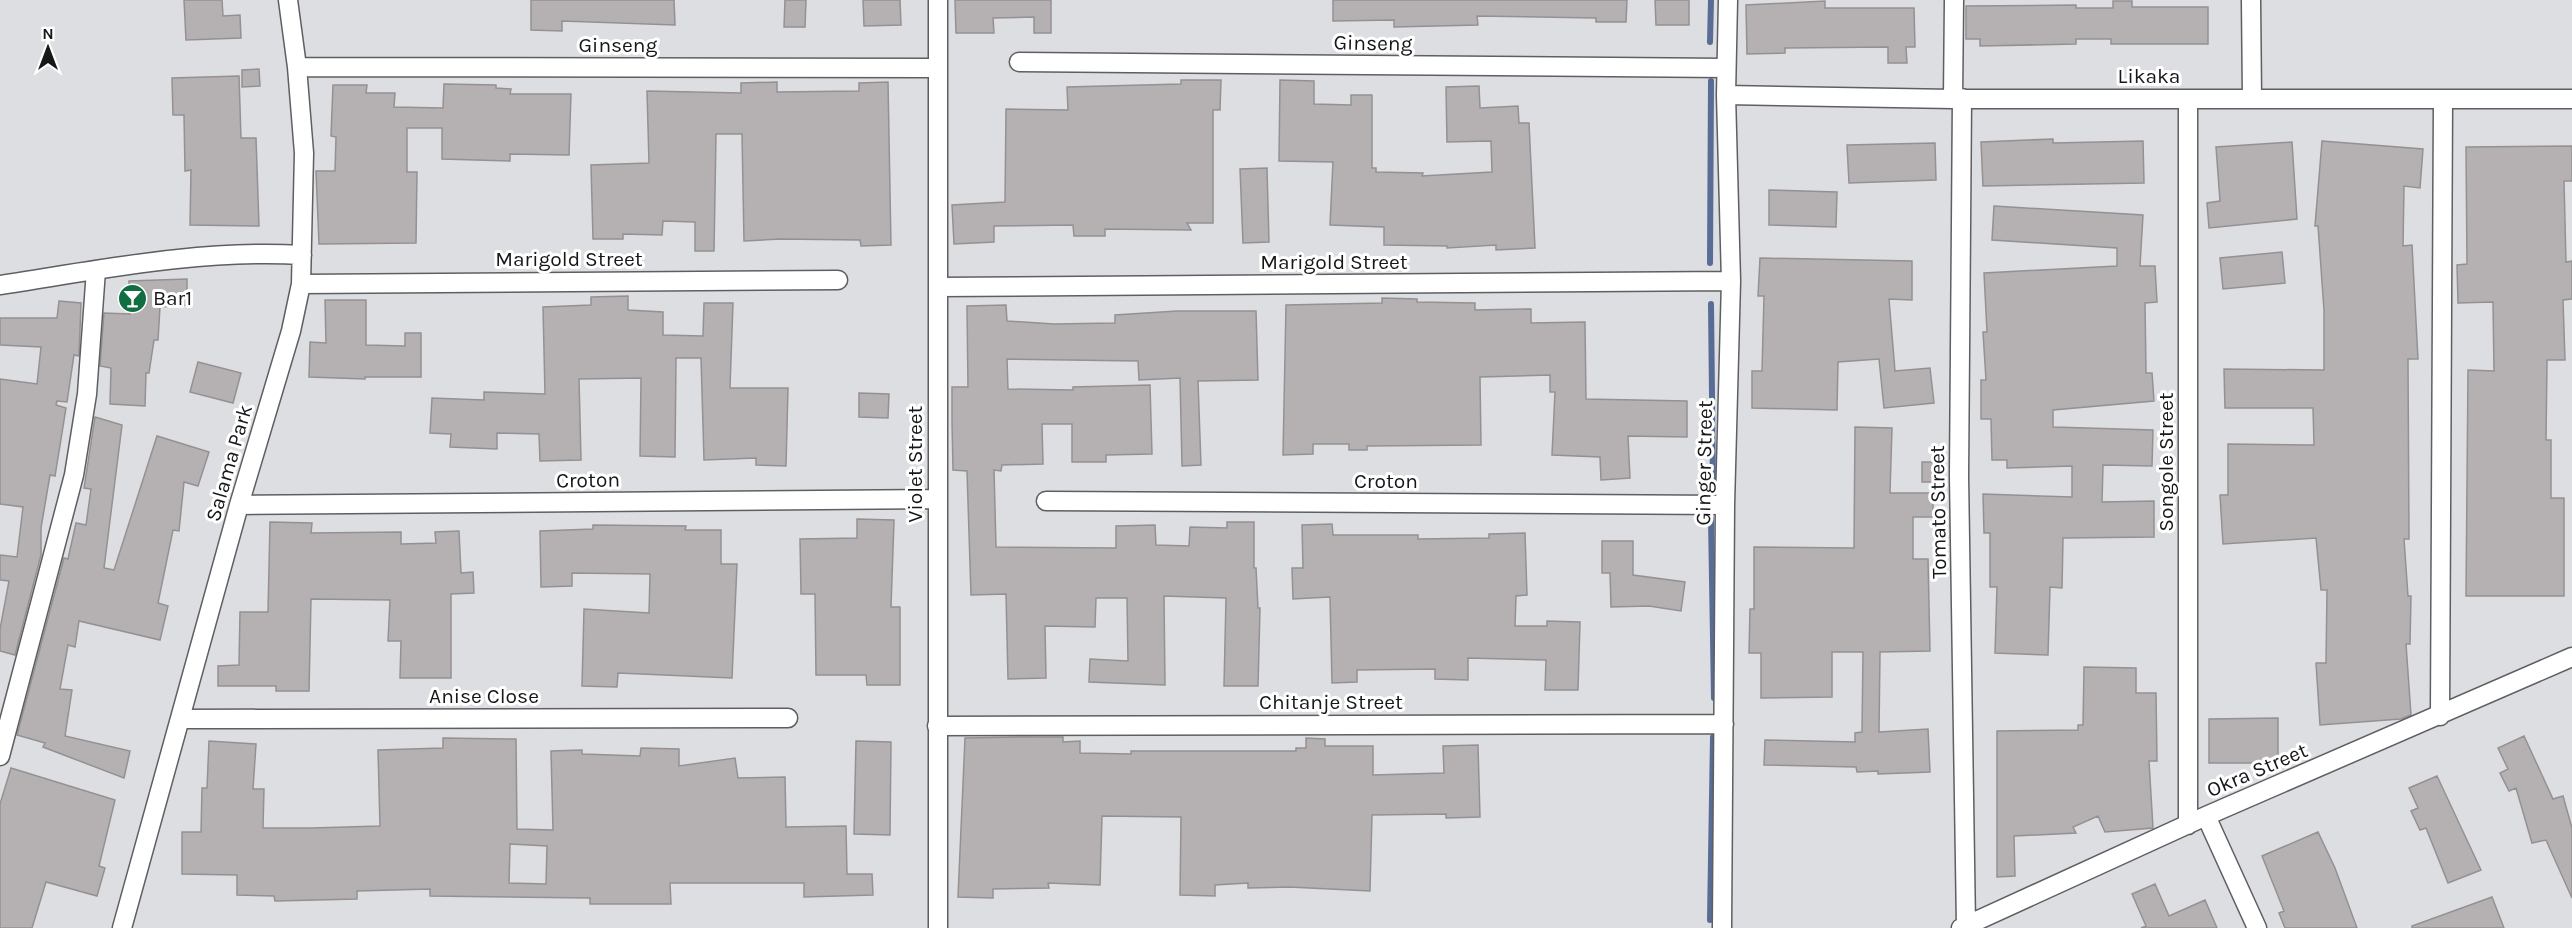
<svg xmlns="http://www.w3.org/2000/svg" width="2572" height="928" viewBox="0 0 2572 928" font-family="Karla,sans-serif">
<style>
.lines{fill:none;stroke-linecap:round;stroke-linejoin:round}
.stream{stroke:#586c96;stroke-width:6}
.building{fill:#b5b1b2;stroke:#959192;stroke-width:1.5;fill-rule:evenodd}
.minor-casing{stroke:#5d5f62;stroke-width:21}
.minor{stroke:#fff;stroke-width:18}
.labels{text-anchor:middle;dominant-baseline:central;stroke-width:6;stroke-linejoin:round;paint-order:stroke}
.street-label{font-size:21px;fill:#161718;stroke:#fff}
.poi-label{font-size:21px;fill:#161718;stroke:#fff;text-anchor:start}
</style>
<rect width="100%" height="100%" fill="#dcdee1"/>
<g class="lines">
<path class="stream" d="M1710 42 1711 0
M1710 263 1711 81
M1711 304 1713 487
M1711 519 1714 698
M1710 920 1713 737"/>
</g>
<path class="building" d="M184 0H222L223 16 240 15 241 38 186 40Z
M531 0H674L675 25 562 21V31L531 30Z
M785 0H806L805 27H784Z
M863 0H900L901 25 864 26Z
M955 0H1051V33H1034V17L993 18 994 33H956Z
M1333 0H1627L1626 22H1596V18L1477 16 1478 25 1394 27V20L1333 21Z
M1655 0H1689V25H1656Z
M1825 1V8H1914L1915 47H1906L1907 63H1888V47L1785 48V53L1747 54 1746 5Z
M2113 1H2132V7H2208V44H2111V39H2076V44L1980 46V39H1966V6L2076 5V8H2113Z
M259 69 260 86 242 87V70Z
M239 76 241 138H256L259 226 190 225 191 170 185 171 184 115H173L172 78Z
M1181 80H1221L1220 110H1213V223H1187L1191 230 1105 229V236H1074L1073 225 994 226V242L954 244 952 205 1005 202 1006 109 1068 110 1067 87 1181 84Z
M1280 80 1314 81V104L1351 105V95H1372V168H1376V172L1423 173 1422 176 1492 172 1491 141 1447 142 1446 87 1479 86 1480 108 1518 106 1519 123H1529L1535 248 1496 250V245L1447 248V246L1384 245V227L1330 225 1333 162 1279 161Z
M777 82V92L859 91V83L888 82 891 245 861 246 860 240 780 239 744 241 742 134H716L714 251H695V222L663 221 662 235 623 234V239H593L591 165 649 163 647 91 741 93V83Z
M444 84 496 85V88L511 89 510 94H571L569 155 510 154V161L442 159V128H407V172H417L416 243 319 244 316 171H335L336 137 331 136 333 85H367L366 93H395L394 107 443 108Z
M2053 139V143L2143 141 2144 183 1983 186 1981 142Z
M2322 141 2423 149 2420 188 2404 186 2403 246 2412 245 2418 359H2408L2409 539H2404L2408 596H2411L2410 644H2406L2411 715 2401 719 2320 725 2316 663H2326L2327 590H2321L2316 538 2223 544 2220 495H2228V444L2314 445 2313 408H2225L2224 369 2324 370V310L2318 226H2315Z
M2292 142 2297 219 2209 228 2207 203 2220 201 2216 147Z
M1935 143 1936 180 1849 183 1847 145Z
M2572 146V181H2564L2566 262 2572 261V299L2563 300 2565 360H2547L2546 440H2551V498H2564V596H2466L2468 370 2494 371 2493 302 2458 303 2457 265 2467 264 2466 147Z
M1267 168 1269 242 1243 243 1240 169Z
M1769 190 1837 192 1836 227 1769 225Z
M1994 206 2143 215 2140 266H2155L2157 302 2145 303 2146 373H2152L2154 401 2053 410V427L2153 430 2152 466 2103 465 2102 502 2154 501V537L2063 538 2062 588 2050 587 2048 655 1995 653 1997 587H1990V533H1984L1983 494 2072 497V466L2007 468V460H1992L1991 419H1981V380H1986L1983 332H1987L1984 273 2117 266V248L1992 240Z
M2282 252 2285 283 2223 289 2220 258Z
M1760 258 1912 261V300L1889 299 1895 371 1930 368 1934 403 1884 408 1879 359 1838 362 1837 410 1752 408V371H1762L1764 296H1758Z
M187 279V305L160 307 158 340H154L149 373H146L145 406 110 404 111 368 100 366 104 313 130 314 129 281Z
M628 296V310L663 312V335L703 336 704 303H733L730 388H788L786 466 756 465V458L704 460 701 358H676L675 457 640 456 641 378 579 379 581 460 540 461 539 434 497 433V449L450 447 451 434 430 433 432 398 484 400V392L545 394 543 307 591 305V297Z
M1382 298 1417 299V302L1475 303V310L1531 309V323L1585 322 1586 399 1687 401V437L1628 436 1630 478 1601 480 1600 457 1552 455 1555 392H1550V375L1480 377 1481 445 1367 446V450H1349V444H1313V454L1283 455 1286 305 1382 303Z
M325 300H366V345L405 346V333H421V377H365V379L309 377 310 342 326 343Z
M59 301 81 303 79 356 74 355 67 402 57 401 56 405 66 408 55 476 50 475 41 528V555L15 655 0 651V629L9 581 0 580V555L17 557 23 507 0 504V379L37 384 41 347 0 345V318H57Z
M1006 305 1007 321 1054 324 1115 323V315L1177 311H1256L1258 380 1198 381 1201 465 1182 466 1180 378 1139 380 1138 361 1007 359 1008 389 1073 390V387L1150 385 1152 454 1106 455V462H1072V424H1042L1043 464 1002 465 1001 471 994 470 996 547 1116 548V526L1155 525 1156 545 1189 546 1190 527 1227 528V522H1254V568H1256L1258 608H1260L1258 686H1224L1226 598 1164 596 1165 685 1089 682 1090 659 1128 661 1127 598H1096L1095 627 1045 626 1046 678 1008 679 1006 594 971 595 967 471 953 470 952 422V387H968L967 306Z
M198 362 241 373 233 403 190 392Z
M859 393 889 394 888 418 859 417Z
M95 417 122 425 104 568 114 570 157 436 209 452 198 486 184 482 179 531 173 530 158 603 168 606 160 640 79 621 75 647 68 645 60 689 72 690 65 736 130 751 124 778 43 747 45 743 17 735 64 558 68 559 76 523 86 525 91 489 84 488Z
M1855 427 1892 428 1890 493H1933V517H1913V559H1928L1930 651 1880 652 1879 732 1928 729 1930 772 1878 774V771L1857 772 1856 767 1764 765 1765 740 1855 742V733L1862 732 1863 652H1832V697L1761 698V653H1749L1750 609H1754V547L1854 548Z
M1922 462H1939L1938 482H1922Z
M857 519 894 520 891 607H900V685H867L866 675H816L815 594H801L800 539 857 538Z
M270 522 312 523 311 533 401 532V544L436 543 435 532 459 531 461 573 473 572 474 593 451 594V678H400L401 641H388L390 600 311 599 309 691H276V686H218V666L239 665 240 612H268Z
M1332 524 1333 535H1418V539L1489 538V534L1525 533 1527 595 1516 596 1515 626H1547V621L1580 622 1578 690H1545L1546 660 1468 658V680L1435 679V669L1357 670V682L1332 683 1330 597 1293 599 1292 568H1303L1302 525Z
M593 525 686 526 685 530H721V564H737L732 678 618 673 617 687 582 686 584 609 649 613 650 574 572 573V586L541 587 540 531 593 529Z
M1602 541H1633V575L1685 582 1681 611 1649 606 1611 607 1610 573H1602Z
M2084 667 2136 668V693H2156L2157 761H2149L2153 828 2105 832 2098 816 2073 827 2076 833 2014 836 2015 876 1997 877V731L2078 730V725H2083Z
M2278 718V763H2209V719Z
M2524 736 2553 799 2563 796 2572 828V898L2546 840 2532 843 2516 788 2509 791 2500 773 2508 769 2498 748Z
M1018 737H1063V742L1080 741V753L1131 754V751H1296V748H1306V738L1325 739V746H1373V775L1444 773 1443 746 1478 745 1480 817 1446 818V814L1372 815 1370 891 1289 887 1248 888V883L1215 885V896L1180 895 1181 817 1102 816 1100 885 1048 883 1049 888 993 889V898L958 897 965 738Z
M443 738 516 739 517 829 553 830 551 751 582 750V754L640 756 641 748 679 749V766L735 758 738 778 785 777 786 827 846 826 847 874H872L873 895 804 897V883H670L671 904H590V898L430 896V889L357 891V899L275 901 274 896 237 895V875L182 874V832H201L202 788H207L209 741 256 744 253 789H264L263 828H312L380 826 378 750 443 748ZM510 844 547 846 546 884 509 883Z
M856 741 891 742 890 835 854 834Z
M11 768 115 800 99 866 105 868 97 896 46 882 32 928H0V804Z
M2437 776 2481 870 2448 883 2426 828 2420 830 2411 811 2418 808 2409 788Z
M2318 832 2335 868 2357 928H2285L2279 913 2284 911 2262 856Z
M2155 884 2169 916 2205 900 2217 928H2141L2146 926 2132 894Z
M2492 897 2504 928H2412V926Z"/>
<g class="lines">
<defs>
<path id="minor" d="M2251 0 2252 98
M1019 62 1726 68
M297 67 938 68
M1726 95 1953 99H2572
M1962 98 1959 476 1966 926
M1953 99 1954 0
M2188 99V825
M301 284 838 280
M0 285C99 270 202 249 302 255
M938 287 1731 281
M1046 501 1725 505
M239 505 937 499
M2440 716 2443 99
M180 719 788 718
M937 726 1724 724
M0 756 74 475 87 394 96 270
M2206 816 2257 928
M122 928 239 505 291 331 301 284 304 153 297 67 288 0
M938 928V0
M1722 928 1725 505 1731 281 1726 95 1728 0
M1961 928 2206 816 2572 657"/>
</defs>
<use href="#minor" class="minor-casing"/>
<use href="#minor" class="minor"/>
</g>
<defs>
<symbol id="bar-disc" viewBox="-11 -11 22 22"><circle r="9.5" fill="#116e42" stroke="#fff"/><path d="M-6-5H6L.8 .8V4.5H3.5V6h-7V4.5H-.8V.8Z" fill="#fff"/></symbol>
</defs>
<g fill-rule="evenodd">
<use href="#bar-disc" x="116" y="282" width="33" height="33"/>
</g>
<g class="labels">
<g class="street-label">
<text transform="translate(1373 43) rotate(1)">Ginseng</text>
<text x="618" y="45">Ginseng</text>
<text x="2149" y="76">Likaka</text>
<text x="569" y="259">Marigold Street</text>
<text x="1334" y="262">Marigold Street</text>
<text transform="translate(2166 462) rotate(-90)">Songole Street</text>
<text transform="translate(229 463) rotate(-74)">Salama Park</text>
<text transform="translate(1704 463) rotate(-89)">Ginger Street</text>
<text transform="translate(915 464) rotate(-90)">Violet Street</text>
<text transform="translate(588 480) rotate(-1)">Croton</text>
<text x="1386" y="481">Croton</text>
<text transform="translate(1938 512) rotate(-91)">Tomato Street</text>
<text x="484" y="696">Anise Close</text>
<text x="1331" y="702">Chitanje Street</text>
<text transform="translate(2257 770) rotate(-23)">Okra Street</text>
</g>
<g class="poi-label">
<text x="153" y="298">Bar1</text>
</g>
</g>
<g transform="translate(48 48)" stroke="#ffffff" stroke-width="4.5" paint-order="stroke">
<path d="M0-4.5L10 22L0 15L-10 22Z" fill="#161718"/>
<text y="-9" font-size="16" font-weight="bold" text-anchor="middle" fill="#161718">N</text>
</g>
</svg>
